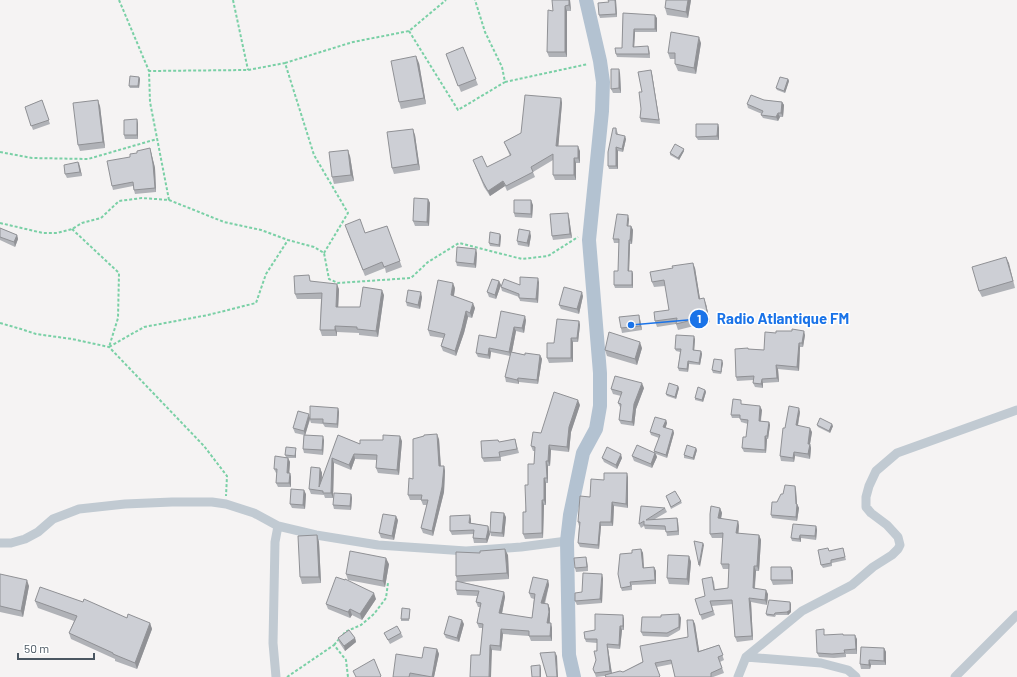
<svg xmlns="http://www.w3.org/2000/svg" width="1017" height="677" viewBox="0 0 1017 677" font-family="Barlow,sans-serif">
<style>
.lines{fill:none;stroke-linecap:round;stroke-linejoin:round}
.path{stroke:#7ad0a6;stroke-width:2;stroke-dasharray:3 2;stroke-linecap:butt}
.minor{stroke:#c1cad2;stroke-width:9}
.primary{stroke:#b3c2d1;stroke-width:14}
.wall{fill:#b0b2b7}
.shaded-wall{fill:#909195}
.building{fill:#cdcfd5;stroke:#909195}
.leader{fill:none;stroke:#1a73e8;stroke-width:1.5}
.callout-dot{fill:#1a73e8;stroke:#fff;stroke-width:1.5}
.mark-label{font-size:12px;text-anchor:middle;font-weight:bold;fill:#fff}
.callout-label{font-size:15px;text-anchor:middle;font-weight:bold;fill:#1a73e8;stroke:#fff;stroke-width:3;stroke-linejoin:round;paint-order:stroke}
</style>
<rect width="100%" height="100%" fill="#f5f3f3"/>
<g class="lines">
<path class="path" d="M119 0 149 71
M233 0 248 70
M409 31 458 110 505 82 502 67 485 32 475 0
M285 63 353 42 409 31 446 0
M505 82 588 64
M0 152 32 158 88 159 157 139
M169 200 150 102 149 71 248 70 285 63 314 155 348 213 324 253
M0 223 43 233H57L72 229 82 223 101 218 119 201 142 198 169 200 224 222 261 230 288 240 314 247 324 253 329 279 338 283 411 278 428 262 459 243 522 259 548 256 578 237
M72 229 119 273 118 318 109 347 144 327 208 315 256 303 266 274 288 240
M0 323 21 329 36 334 72 339 109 347 204 446 227 476 226 496
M343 635 345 632 361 625 374 614 386 598 388 583
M334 645 340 638
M287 677 334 645 346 660 348 677"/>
<path class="minor" d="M0 543H11L25 539 38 532 53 519 79 509 125 504 172 502H212L226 504 254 513 278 526 316 535 378 545 466 551 521 547 567 541
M746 657 821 663 848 670 856 677
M276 677 273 643 275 542 278 526
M738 677 746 657 802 611 852 585 873 567 892 555 898 549 900 545 898 537 887 525 871 513 866 507V497L869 486 876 471 897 453 1017 410
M955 677 1017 615"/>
<path class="primary" d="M574 677 569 655 567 541 570 515 583 453 596 429 600 406V373L589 240 602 111 603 82 600 61 586 0"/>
</g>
<path class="wall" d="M570 0 571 11H567V57H549L547 52 553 11Z
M616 0 617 17 600 18 599 15Z
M691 0 688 18 667 15 665 8Z
M623 13 657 18V32H635L634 47 649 49 650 58 617 57 616 54 622 48Z
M701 43 696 74 678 71 675 64V59H670L668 53Z
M463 47 478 85 461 92 446 54Z
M419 63 426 104 401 109 399 102Z
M651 70 652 74 660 124 641 122 640 118 641 109Z
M620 73 621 93H613L611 89Z
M139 77 140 79 139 88H130L129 86Z
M788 79 789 81 785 93 777 90 776 88Z
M561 98 562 103 558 146 580 151V163H576V180H555L553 175V160L533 172 535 177 507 191 505 186 490 196 484 187 475 165 487 167 510 156 504 142 521 133Z
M42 100 50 124 33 130 25 107Z
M764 100 782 102 784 105 783 117H780L778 121 763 118 761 115 762 114 748 108 747 104Z
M100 106 105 148 80 151 78 145Z
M137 119 138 124V139H125L124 135Z
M718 124 719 128V140H698L696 137Z
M616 128 618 134 626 139 623 152 618 151V169H609L608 166Z
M415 135 420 170 394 174 392 168Z
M684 151 679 160 670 155V153Z
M151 152 155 168 156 192 135 194 133 186 113 190 112 186 130 157Z
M350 156 354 181 334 184 332 177Z
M79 162 80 167 82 176 67 178 65 174Z
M428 199 430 203 429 226H415L413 221Z
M533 205 532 218 515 217 514 213Z
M569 217 572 238 553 240 552 236Z
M629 219 628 226H631L633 230 632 244H630L629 271H632L633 274V288H615L614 285 618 271 619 243H614L613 239Z
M387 226 402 267 386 273 385 268 365 276 347 231 365 233Z
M0 228 17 235 18 239 15 247 0 240Z
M501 236 500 247 490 246 489 243Z
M531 236 529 247 518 245 517 241Z
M477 253 476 268 457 266 456 262Z
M1006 257 1015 288 982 297 979 291Z
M695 268 700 299 706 304 710 322 678 330 676 324 657 327 655 321 669 310 665 286 654 287 652 282Z
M311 281 339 289 338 307H360L384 295 378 337 359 335V333L337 332V336H322L320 330 321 299H297L295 294Z
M499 281 501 285 496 299 489 297 487 292Z
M539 282 538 303 520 301 519 297 502 291 501 287Z
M455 288 454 296 475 308 472 318 468 317 464 333 456 356 443 351 441 346 443 338 430 336 428 330Z
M583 296 579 314 561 309 559 305Z
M422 297 420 309 407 306 406 302Z
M640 319 642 330 622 333 621 328Z
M526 320 524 333 516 331 512 352 525 355H540L542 359 538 384 519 382V384L506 382 505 377 510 356 491 352 490 359 478 357 476 353 496 338Z
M579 321 580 325 578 342H573V362L549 363 547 358 554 343Z
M805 335 803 347H800L799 371 778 369 779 382 763 383V388L755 387 753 383V380L737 381 736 377 748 349 764 350Z
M695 339 694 350 701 351 702 354 700 365 689 364 688 372 679 371 678 368 680 352 676 351 675 349Z
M642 348 637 365 607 356 605 350Z
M723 363 721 374 713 373 712 370Z
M644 388 636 409 634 426 621 424 619 420 621 407H620L618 403 621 396 613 394 611 389Z
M679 388 676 399 667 396 666 394Z
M705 390 706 392 703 402 695 400V398Z
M743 404V405L762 410 761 421 769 422 770 425 768 439H767L766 453 744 452 742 448 746 437 748 424 741 422 740 418H732L731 415Z
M580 405 571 432 569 452 551 450 550 466H548V483H546V505H544L543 538 525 539 523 534 528 485 534 464 535 451H533L531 446 541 433Z
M338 408 339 412 338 428 325 427 323 424 311 423 310 420 305 435 324 440 323 455 304 453 303 449 304 435 295 433 293 428 310 418Z
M800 412 798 426 812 432 810 444 811 448 810 459 795 456 794 462 781 461 780 456 785 428Z
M666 420 667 423 665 428 673 430 674 433 667 458 656 454 657 457 652 468 634 461 632 456 654 452V451L659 438 651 435 650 432Z
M817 425 833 426 830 433 818 427Z
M338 435 360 444 402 441 399 475 378 473 376 468 377 460 355 459 351 470 334 463 333 498H325L324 495 311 494 309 489 320 468 322 473V480Z
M439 439 441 466H444L445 471 444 492 433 536 423 533 421 528 427 505H423L421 500H410L408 495 413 479Z
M515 439 519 453 501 457V461L484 462 482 458 498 440 499 442Z
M296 448V458H288L290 462 289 473H290L291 477V487H278L276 483 277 473H276L274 469 286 457 285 455Z
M697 450 694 460 684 458V455Z
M602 458H622L617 469 604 462Z
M628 477V508L614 506 613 526H601L599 549 580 547 578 543 579 526 578 522 590 497 604 480Z
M795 486 796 490 797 504 799 508 797 521 772 518 771 515 777 502 783 494Z
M306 494 305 509 292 508 290 504Z
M351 494 352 498 351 510 334 509 333 505Z
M666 496 681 501 682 503 671 509Z
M665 508 667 512 655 519 677 518 678 521 679 535 667 536 666 530 645 529 644 526 641 528 639 524Z
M720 508 722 513 721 519 738 521 739 526 738 534 759 535 761 540 759 571H756L755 588 768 594 767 605 751 602 753 640 737 642 735 637 733 604 712 606 715 615 702 620 695 599 705 596 712 577 714 582 715 589 728 588 729 569H723L721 564 723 538H712L710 534Z
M506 517 504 537 491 536 490 532Z
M471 519V523L488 526 490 534 487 543H474L473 538 474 534 452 535 450 531Z
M398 520 394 540 381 538 379 533Z
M816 526 817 530 816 540 801 538V542L792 541 791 538Z
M317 535 319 542 321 583 302 584 300 577Z
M843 548 846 560 832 563V566L823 568 821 565 829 551Z
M641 549 643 553 644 568 654 567 656 571V584L632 585V590L622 591 621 588 632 553Z
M508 555 509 579 462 582 504 592 505 597 502 614 532 618 534 599 531 598 529 593 548 580 549 585 545 604H548L550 609V623L552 628V641H531L529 636 503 634 501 651 492 650 480 655 483 628H479L477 623 480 607H478L476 602 477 596 457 595 456 590 457 581 456 576Z
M689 556 691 562 689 585 669 584 667 578Z
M587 561 588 571 576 572 575 568Z
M389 564 385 587 348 580 346 574Z
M791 567 793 571V584L773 585 771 580Z
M0 574 29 586 23 617 0 612Z
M603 578 602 603 577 605 575 601 582 592Z
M376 599 362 620 352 615 350 618 328 609 326 604Z
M35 601 150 623 152 629 137 669 115 661V659L71 639 69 633 74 621 38 608Z
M791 604V612L788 615H776L775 617 767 616 766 614Z
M410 609V611L409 621H401V619Z
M679 614 681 618 680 630 668 637 643 636 641 632 661 617Z
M624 619V630H622L620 649 608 648 612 673 623 672 688 637 693 620 695 624 699 651 719 645 724 660 720 662 724 673 713 677H675L672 664 657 667 660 677H605V676L596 677 593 669 596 660 597 643 586 642 585 639 595 630Z
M464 624 459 642 446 638 444 634Z
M384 633H401L403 637 390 644Z
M825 634V635H844L857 639V654H846V657L834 658 819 657 817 653Z
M338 638H355L356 642 345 651 339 642Z
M884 648 886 652V665H871L870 669H861L860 664Z
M437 649 439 654 434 677H393L422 658Z"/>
<path class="shaded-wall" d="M569 0H570L571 11 569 5Z
M615 0H616L617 17 616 14Z
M688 0H691L688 18 686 12Z
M565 6 567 11V57L565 52Z
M655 15 657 18V32L655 29Z
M634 29 635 32 634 50 633 47Z
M699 37 701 43 696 74 694 68Z
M648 46 649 49 650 58 649 54Z
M416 56 419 63 426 104 424 98Z
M619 69 620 73 621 93 619 88Z
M651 70 652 74 660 124 659 120Z
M139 77 140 79 139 88 138 86Z
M788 79 789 81 785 93 784 91Z
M561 98 562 103 558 151 556 146Z
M98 100 100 106 105 148 103 142Z
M782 102 784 105 783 117 781 113Z
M778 113 780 117 778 121 776 117Z
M137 119 138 124V139L137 135Z
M718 124 719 128V140L717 136Z
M413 129 415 135 420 170 418 164Z
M625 136 626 139 623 152 622 149Z
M578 146 580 151V163L578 158Z
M616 147 618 151V169L616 166Z
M150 148 155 168 156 192 155 188Z
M684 149V151L679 160 678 158Z
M348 150 350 156 354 181 351 175Z
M574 158 576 163V180L574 175Z
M78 162 80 167 82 176 80 172Z
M503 181 505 186 490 196 488 191Z
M428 199 430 203 429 226 427 222Z
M531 200 533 205 532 218 531 214Z
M568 213 569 217 572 238 570 234Z
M628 215 629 219 628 230 627 226Z
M631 226 633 230 632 244 630 240Z
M530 231 531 236 529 247 527 243Z
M500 234 501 236 500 247 499 245Z
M17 235 18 239 15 247 14 242Z
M629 240 630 244 629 274 628 271Z
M476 249 477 253 476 268 474 264Z
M1006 257 1009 263 1015 288 1013 281Z
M693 263 695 268 701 305 699 299Z
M632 271 633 274V288L632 285Z
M538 278 539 282 538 303 536 299Z
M499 281 501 285 496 299 495 295Z
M453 283 455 288 453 301 451 295Z
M337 284 339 289 338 312 336 307Z
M382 290 384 295 378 337 376 331Z
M421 292 422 297 420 309 418 305Z
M582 292 583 296 579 314 577 309Z
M704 298 706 304 710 322 708 316Z
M473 303 475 308 472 318 470 313Z
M466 311 468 317 464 333 456 356 455 351Z
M639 315 640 319 642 330 640 326Z
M525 316 526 320 524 333 522 328Z
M579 321 580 325 578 342 577 338Z
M335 326 337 332V336L335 330Z
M514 327 516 331 511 357 509 352Z
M804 331 805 335 803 347 802 343Z
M694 336 695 339 694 353 693 350Z
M571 338 573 342V362L571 358Z
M640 342 642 348 637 365 635 359Z
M799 343 800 347 799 371 797 367Z
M489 348 491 352 490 359 488 355Z
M701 351 702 354 700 365 699 363Z
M540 355 542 359 538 384 537 380Z
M722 360 723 363 721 374V372Z
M688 361 689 364 688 372 687 369Z
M776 365 778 369 779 382 777 378Z
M518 378 519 382V384L517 380Z
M762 379 763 383V388L761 384Z
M642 383 644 388 636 409 634 426 632 422 634 404Z
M678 386 679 388 676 399 675 397Z
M705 390 706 392 703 402 702 400Z
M578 400 580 405 571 432 569 452 567 447 569 427Z
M760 406 762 410 760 424 759 421Z
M338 408 339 412 338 428 337 424Z
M799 408 800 412 797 429 796 425Z
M309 414 310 418 305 436 304 431Z
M666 420 667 423 665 430 663 427Z
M769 422 770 425 768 439 767 436Z
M832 424 833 426 830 433 829 431Z
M810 428 812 432 810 444 811 448 810 459 808 454V444Z
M673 430 674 433 667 458 666 455Z
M437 434 439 439 441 471 439 466Z
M323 436 324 440 323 455 322 450Z
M400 436 402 441 399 475 397 470Z
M765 436 767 439 766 453 765 450Z
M549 445 551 450 550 466 548 461Z
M296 448V458L295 456Z
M696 448 697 450 694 460 693 458Z
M794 452 795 456 794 462 793 458Z
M655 453 657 457 652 468 651 464Z
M354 454 355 459 351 470 349 465Z
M621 454 622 458 617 469 616 465Z
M288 458 290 462 289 477 287 473Z
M332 458 334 463 333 498 331 493Z
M546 461 548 466V483L547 478Z
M444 466 445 471 444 492 433 536 432 531Z
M320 468 322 473 321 490 319 487Z
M290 473 291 477V487L289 483Z
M627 473 628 477V508L626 504Z
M544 478 546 483V505L544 500Z
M795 486 796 490 797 505V504L799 508 797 521 796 517V504Z
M304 490 306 494 305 509 303 505Z
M351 494 352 498 351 510 350 506Z
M542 500 544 505 543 538 542 533Z
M612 502 614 506 613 526 611 522Z
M720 508 722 513 720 523 718 518Z
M504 513 506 517 504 537 502 533Z
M470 515 471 519V527L469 523Z
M396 516 398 520 394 540 392 536Z
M677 518 678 521 679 535 678 531Z
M738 521 739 526 738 538 736 533Z
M600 522 601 526 599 549 598 545Z
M488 526 490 534 487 543 486 539Z
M816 526 817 530 816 540 815 536Z
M317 535 319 542 321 583 319 577Z
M759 535 761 540 759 571 757 566Z
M800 535 801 538V542L799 539Z
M703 543 704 545 700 567 699 565Z
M505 549 508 555 509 579 507 573Z
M641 549 643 553 644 571 643 568Z
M689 556 691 562 689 585 687 579Z
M586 557 587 561 588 571 587 567Z
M386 558 389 564 385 587 383 581Z
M754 566 756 571 754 593 753 588Z
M654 567 656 571V584L655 580Z
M791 567 793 571V584L792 580Z
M602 574 603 578 602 603 600 599Z
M27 580 29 586 23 617 21 611Z
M548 580 549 585 543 608 541 603Z
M766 590 768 594 767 605 765 600Z
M504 592 505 597 501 618 499 613Z
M374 593 376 599 362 620 360 614Z
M749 598 751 602 753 640 752 636Z
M790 602 791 604V612L788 615 787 612Z
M548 604 550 609V617L549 628 547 623Z
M350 609 352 615 350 618 348 612Z
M679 614 681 618 680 630 679 627Z
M623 615 624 619V630L623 626Z
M462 620 464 624 459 642 457 638Z
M693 620 695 624 700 656 698 652Z
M150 623 152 629 137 669 135 663Z
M551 623 552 628V641L550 636Z
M620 626 622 630 620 649 619 645Z
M501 629 503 634 501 651 500 646Z
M855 635 857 639V654L856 649Z
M355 638 356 642 345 651 344 646Z
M607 644 608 648 612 675 610 671Z
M490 645 492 650 491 677H489Z
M884 648 886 652V665L884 661Z
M437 649 439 654 434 677H432Z
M555 652 557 656 558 677H557Z
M869 660 871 665 870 669 869 665Z
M540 665 541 669V677H540Z"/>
<path class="building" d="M552 0H569V5L565 6V52H547L548 10 553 11Z
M608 0H615L616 14 599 15 598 3 609 2Z
M666 0H688L686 12 665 8Z
M623 13 655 15V29H634L633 47 648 46 649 54H616L615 48H622Z
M671 32 699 37 694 68 675 64V53H668Z
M463 47 476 79 458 86 446 54Z
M416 56 424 98 399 102 391 61Z
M611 69H619V88L611 89Z
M651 70 659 120 640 118 641 109 639 92H642L638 72Z
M130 76 139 77 138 86H129Z
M780 77 788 79 784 91 776 88Z
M525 95 561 98 556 146H578V158H574V175H553V154L531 167 533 172 506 186 503 181 488 191 483 182 473 160 482 156 487 167 511 155 504 142 521 133Z
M751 95 764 100 782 102 781 113H778L776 117 761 115 763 111 747 104Z
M42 100 49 120 31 126 25 107Z
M98 100 103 142 78 145 73 103Z
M137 119V135H124V120Z
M696 124H718L717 136 696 137Z
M613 128H616V134L625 136 622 149 616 147V166H608V152Z
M413 129 418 164 392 168 387 132Z
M675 144 684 149 678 158 670 153Z
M150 148 153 164 155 188 134 190 133 182 112 186 107 161 130 157V154L137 153V151Z
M348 150 351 175 332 177 329 152Z
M78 162 80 172 65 174 64 165Z
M414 198 428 199 427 222 413 221Z
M514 200H531V214L514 213Z
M568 213 570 234 552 236 550 214Z
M617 214 628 215 627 226H631L630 240H629L628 271H632V285H614V271H618L619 239H613Z
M360 219 365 233 387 226 400 261 384 267 382 262 363 270 345 225Z
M0 228 17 235 14 242 0 237Z
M519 229 530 231 527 243 517 241Z
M490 232 500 234 499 245 489 243Z
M457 247 476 249 474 264 456 262Z
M1006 257 1013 281 979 291 972 267Z
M693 263 699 299 704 298 708 316 676 324 677 318 655 321 654 312 669 310 664 280 652 282 650 272 673 268 672 266Z
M309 275 310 281 337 284 336 307H360L363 287 382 290 376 331 357 329V327L335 326V330H320L322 293 295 294 294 276Z
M520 277 538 278 536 299 519 298V294L501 287 504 279 520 285Z
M492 279 499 281 495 295 487 292Z
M438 280 453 283 451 295 473 303 470 313 466 311 462 328 455 351 441 346 445 334 428 330Z
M564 287 582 292 577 309 559 305Z
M408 290 421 292 418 305 406 302Z
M501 311 525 316 522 328 514 327 509 352 489 348 488 355 476 353 479 335 496 338Z
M639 315 640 326 621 328 619 317Z
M557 319 579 321 577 338H571V358H547V343H554Z
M792 329 804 331 802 343H799L797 367 776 365 777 378 762 379 761 384 753 383 754 376 736 377 735 349 748 348V349L764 350 765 332 776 333V331H792Z
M609 332 640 342 635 359 605 350Z
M676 335 694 336 693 350 701 351 699 363 688 361 687 369 678 368 681 349H675Z
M511 352 525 355V353L540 355 537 380 518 378 517 380 505 377Z
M714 359 722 360 721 372 712 370Z
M615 376 642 383 634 404 632 422 619 420 621 404 618 403 622 392 611 389Z
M669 383 678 386 675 397 666 394Z
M698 387 705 390 702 400 695 398Z
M554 392 578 400 569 427 567 447 549 445 548 461H546L547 478H544V500H542V533L523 534V512H526L525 485H528V464H534L535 447 531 446 533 432 541 433Z
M733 399 741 400V404L760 406 759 421 769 422 767 436H765V450L742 448 743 437H746L748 420 740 419V415H731Z
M310 406 338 408 337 424 323 423V419H310Z
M789 406 799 408 796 425 810 428 808 444H810L808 454 794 452 793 458 780 456 783 428H785Z
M298 411 309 414 304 431 293 428Z
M655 417 666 420 663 427 673 430 666 455 654 451 660 435 650 432Z
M820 418 832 424 829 431 817 425Z
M437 434 439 466H444L442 487 432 531 421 528 428 500H421L422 495H408L409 478 413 479V439L424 436V435Z
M304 435 323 436 322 450 303 449Z
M338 435 360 444V440H383V435L400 436 397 470 376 468 377 455 354 454 349 465 332 458 331 493H323V491L309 489 311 467 320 468 319 487Z
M515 439 517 449 499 452 500 457 482 458 481 441 498 440 499 442Z
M637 445 655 453 651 464 632 456Z
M687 445 696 448 693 458 684 455Z
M286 447 296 448 295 456 285 455Z
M607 447 621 454 616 465 602 458Z
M275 456 288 458 287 473H290L289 483H276L277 469H274Z
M604 473H627L626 504 612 502 611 522H600L598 545 578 543 580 522H578L580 496 590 497 591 479 604 480Z
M785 485 795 486 796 504H797L796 517 771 515 772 502H777L781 494H783Z
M291 489 304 490 303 505 290 504Z
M675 491 681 501 671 507 666 496Z
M334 493 351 494 350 506 333 505Z
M641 506 665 508 646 520 677 518 678 531 666 532 665 526 644 525V521L639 524Z
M711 506 720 508 718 518 738 521 736 533 759 535 757 566H754L753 588 766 590 765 600 749 598 752 636 735 637 732 600 710 601 713 611 700 615 695 599 705 596 702 579 712 577 714 590 728 588 729 564H721L723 533 710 534V514Z
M491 512 504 513 502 533 490 532Z
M383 514 396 516 392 536 379 533Z
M470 515 469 523 488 526V530L486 539 473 538 474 530 450 531V516Z
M793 524 816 526 815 536 800 535 799 539 791 538Z
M317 535 319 577H300L298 536Z
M694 541 703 543 699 565Z
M828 548 829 551 843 548 845 557 831 560V563L821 565 818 550Z
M505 549 507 573 456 576V552L480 553V551Z
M641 549 643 568 654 567 655 580 630 582 631 586 621 588 618 574 620 554 632 553V550Z
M350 551 386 558 383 581 346 574Z
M668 555 689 556 687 579 667 578Z
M586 557 587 567 575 568 574 558Z
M771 567H791L792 580H771Z
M583 573 602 574 600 599 575 601V593L582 592Z
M0 574 27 580 21 611 0 606Z
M336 577 345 580V579L374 593 360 614 350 609 348 612 326 604Z
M533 577 548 580 541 603 548 604 549 612 547 623H551L550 636H529V631L501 629 500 646 490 645 489 677H470L471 655H480L483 624 477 623 481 603 476 602 479 591 456 590V581L504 592 499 613 532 618 535 594 529 593Z
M40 587 83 602 84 599 127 618 128 614 150 623 135 663 113 654V653L69 633 77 616 35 601Z
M769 600 790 602V610L787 612 775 613 774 615 766 614Z
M402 608 410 609 409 619H401Z
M595 614 623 615V626H620L619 645 607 644 610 671 595 673 593 669 596 660 594 651H597V639H585L584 632 595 630Z
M679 614V627L667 633 641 632 642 617H661V615Z
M449 616 462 620 457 638 444 634Z
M687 620H693L698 652 719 645 723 655 718 657 722 668 711 673V677H675L671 660 655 663 660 676 659 677H606L605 675 620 671 623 672 643 662 640 646 688 637Z
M397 626 401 633 388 640 384 633Z
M824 629V635L843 634V635H855L856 649 844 650 845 653 832 654 817 653 816 630Z
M349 630 355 638 344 646 338 638Z
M424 647 437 649 432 677 410 673 409 677H393L396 654 422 658Z
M861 647 884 648V661L869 660V665L860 664Z
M555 652 557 677H547L540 653Z
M374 659 381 676 380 677H356L353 671Z
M540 665V677H532L531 666Z"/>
<path class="leader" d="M631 325L699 319"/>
<g class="callout-dot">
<circle cx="631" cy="325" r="4"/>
<circle cx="699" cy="319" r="10"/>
</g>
<g class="mark-label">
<text x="699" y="323">1</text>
</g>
<g class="callout-label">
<text x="783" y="324">Radio Atlantique FM</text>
</g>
<path d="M18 653v6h76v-6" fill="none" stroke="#4a5661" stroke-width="2"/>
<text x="24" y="653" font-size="12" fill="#4a5661" stroke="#ffffff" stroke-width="3" paint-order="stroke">50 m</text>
</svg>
